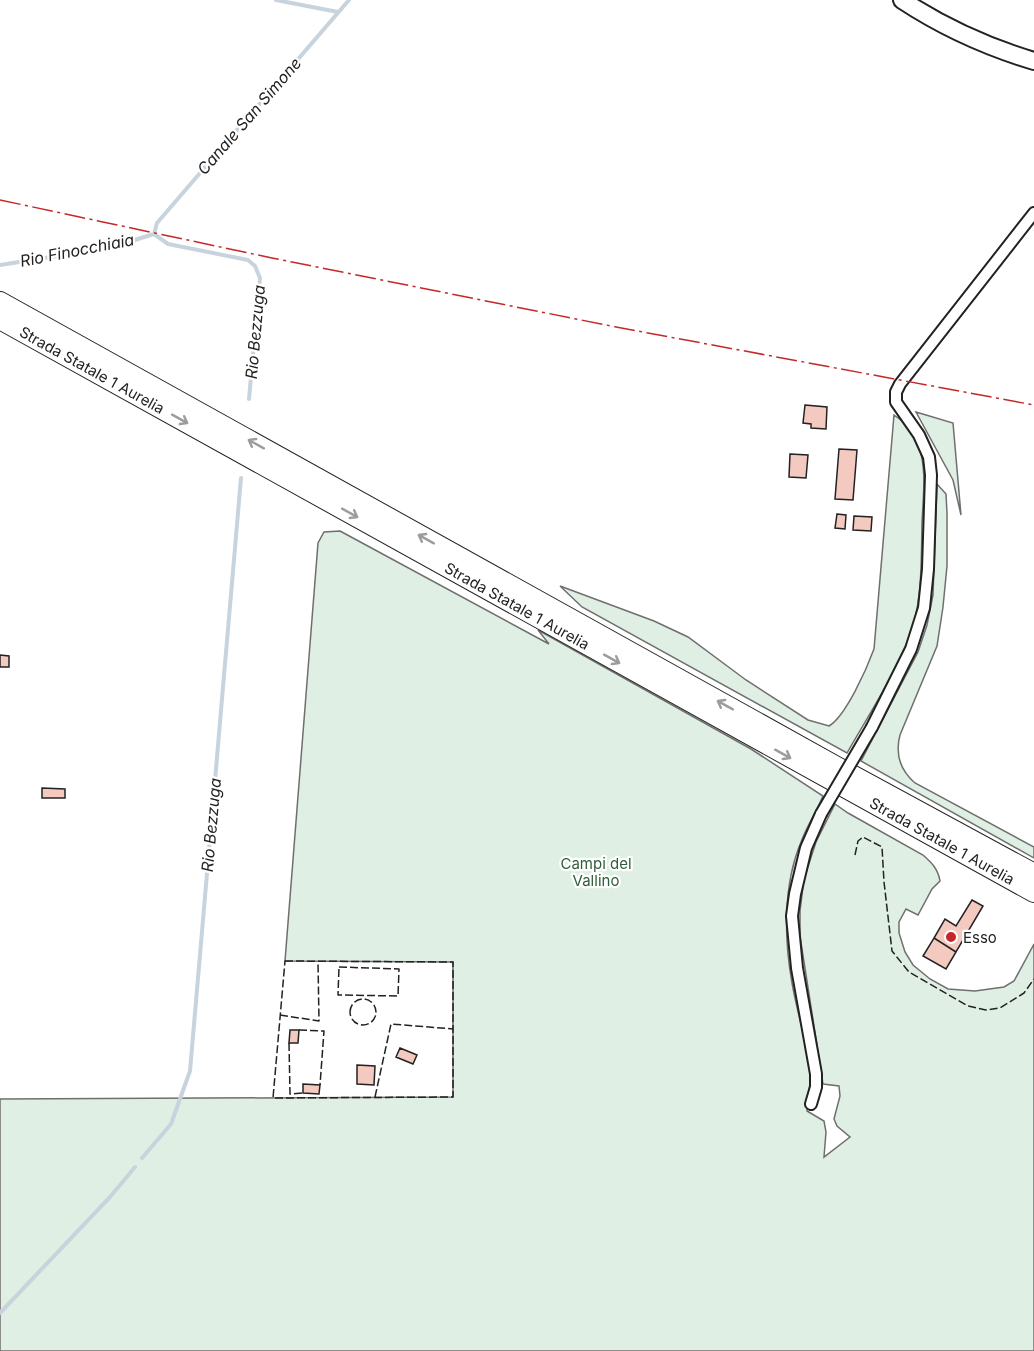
<svg xmlns="http://www.w3.org/2000/svg" width="1034" height="1351" viewBox="0 0 1034 1351" font-family="Inter,sans-serif">
<style>
.green{fill:#e0efe3;stroke:#6f6f6f;stroke-width:1.5}
.lines{fill:none;stroke-linecap:round;stroke-linejoin:round}
.stream{stroke:#c7d3dd;stroke-width:4}
.building{fill:#f3c9c0;stroke:#222;stroke-width:1.5}
.street-casing{stroke:#222;stroke-width:14}
.primary-casing{stroke:#222;stroke-width:20}
.highway-casing{stroke:#222;stroke-width:22}
.street{stroke:#fff;stroke-width:10}
.primary{stroke:#fff;stroke-width:16}
.highway{stroke:#fff;stroke-width:20}
.street-bridge-casing{stroke:#222;stroke-width:14;stroke-linecap:butt}
.street-bridge{stroke:#fff;stroke-width:10}
.fence{stroke:#222;stroke-width:1.5;stroke-dasharray:8 3;stroke-linecap:butt}
.power{stroke:#c62828;stroke-width:1.5;stroke-dasharray:21 4.5 3 4.5;stroke-linecap:butt}
.oneway{stroke:#9c9c9c}
.poi-dot{fill:#c62828;stroke:#fff;stroke-width:2}
.labels{text-anchor:middle;dominant-baseline:central;stroke-width:4.5;stroke-linejoin:round;paint-order:stroke}
.street-label{font-size:15px;fill:#222;stroke:#fff}
.park-label{font-size:15px;fill:#2f5e38;stroke:#fff}
.poi-label{font-size:15px;fill:#222;stroke:#fff;text-anchor:start}
.water-label{font-size:16px;font-style:italic;fill:#222;stroke:#fff}
</style>
<rect width="100%" height="100%" fill="#fff"/>
<path class="green" d="M916 412 953 423 961 515 953 480Z
M894 415C906 423 915 432 919 446 927 472 923 497 922 523 921 562 923 604 908 640 892 680 868 716 847 753L582 607 560 586 654 621 688 637 746 680 808 720 829 726C846 716 867 668 874 649Z
M937 484 946 494 947 513V566L943 607 937 646 900 735C895 754 900 770 915 783L1034 847V858L861 761 918 652 927 625 933 595Z
M340 531 549 644 538 630 751 749 823 796C816 812 807 826 801 842 783 885 784 938 792 983 798 1017 809 1049 812 1083H810L807 1111 824 1121 826 1132 824 1157 850 1137 837 1126 834 1119 840 1096 839 1086 823 1084 800 936V911L804 879 816 842 835 804 848 813 923 855C932 863 938 869 940 881L932 889 918 915 906 909 899 922V933L905 952 913 965 930 979 948 989 975 991 1004 987 1014 981 1034 944V1351H0V1099L453 1097V962L285 961 318 543 324 532Z"/>
<g class="lines">
<path class="stream" d="M276 0 338 12
M154 234 157 223 349 0
M154 234 168 244 248 260 255 266 260 278 249 399
M0 265 109 248 154 234
M142 1158 171 1124 190 1071 241 478
M0 1313 110 1197 135 1167"/>
</g>
<path class="building" d="M805 405 827 407 826 429 811 428V424L803 423Z
M839 449 857 450 853 500 835 499Z
M790 454 808 455 806 478 789 477Z
M837 514 846 515 845 529 835 528Z
M854 516 872 517 871 531 853 530Z
M0 655 9 656V667H0Z
M42 788 65 789V798H42Z
M972 900 983 906 956 952 934 938 945 919 956 926Z
M934 938 956 952 946 969 923 956Z
M290 1030H299L298 1043H289Z
M400 1048 417 1055 413 1064 396 1057Z
M357 1065 375 1066 374 1085 357 1084Z
M303 1084 320 1085 319 1094 303 1093Z"/>
<g class="lines">
<defs>
<path id="street" d="M872 727 911 649 924 608 928 569 931 475 929 457 919 435 896 402V392L900 384 1034 213
M811 1104 816 1087V1074L797 968 792 916 795 894 806 848 821 814"/>
<path id="primary" d="M902 0C943 27 987 47 1034 61"/>
<path id="highway" d="M0 302 835 766 1034 874
M0 319 1034 892"/>
</defs>
<use href="#street" class="street-casing"/>
<use href="#primary" class="primary-casing"/>
<use href="#highway" class="highway-casing"/>
<use href="#street" class="street"/>
<use href="#primary" class="primary"/>
<use href="#highway" class="highway"/>
<defs>
<path id="street-bridge" d="M821 814 872 727"/>
</defs>
<use href="#street-bridge" class="street-bridge-casing"/>
<use href="#street-bridge" class="street-bridge"/>
<path class="fence" d="M855 855 858 841 863 837 882 847 884 882 892 951 909 972 968 1006 986 1010 1000 1008 1024 993 1034 979
M285 961 453 962V1097L273 1098Z
M339 967 399 969 398 996 338 995Z
M350 1012a13 13 0 1 1 26 0a13 13 0 1 1-26 0Z
M280 1015 319 1021 318 962
M299 1030 324 1031 320 1085
M289 1043 290 1094 303 1093
M375 1097 391 1024 453 1029"/>
<path class="power" d="M0 200 272 258 616 327 1034 405"/>
</g>
<defs><path id="oneway-shaft" d="M-6 0H5M1.5-3L5.5 0L1.5 3" fill="none" stroke-width="1.6" stroke-linecap="round" stroke-linejoin="round" transform="scale(1.5)"/></defs>
<g class="oneway">
<use href="#oneway-shaft" transform="translate(180 419) rotate(29)"/>
<use href="#oneway-shaft" transform="translate(256 444) rotate(-151)"/>
<use href="#oneway-shaft" transform="translate(350 513) rotate(29)"/>
<use href="#oneway-shaft" transform="translate(426 539) rotate(-151)"/>
<use href="#oneway-shaft" transform="translate(612 659) rotate(29)"/>
<use href="#oneway-shaft" transform="translate(725 705) rotate(-151)"/>
<use href="#oneway-shaft" transform="translate(783 754) rotate(29)"/>
</g>
<circle class="poi-dot" cx="951" cy="937" r="6"/>
<g class="labels">
<g class="street-label">
<text transform="translate(92 370) rotate(29)">Strada Statale 1 Aurelia</text>
<text transform="translate(517 606) rotate(29)">Strada Statale 1 Aurelia</text>
<text transform="translate(942 841) rotate(29)">Strada Statale 1 Aurelia</text>
</g>
<g class="park-label">
<text x="596" y="863">Campi del<tspan x="596" dy="17">Vallino</tspan></text>
</g>
<g class="poi-label">
<text x="963" y="937">Esso</text>
</g>
<g class="water-label">
<text transform="translate(249 116) rotate(-49)">Canale San Simone</text>
<text transform="translate(77 250) rotate(-11)">Rio Finocchiaia</text>
<text transform="translate(255 332) rotate(-85)">Rio Bezzuga</text>
<text transform="translate(211 825) rotate(-85)">Rio Bezzuga</text>
</g>
</g>
</svg>
